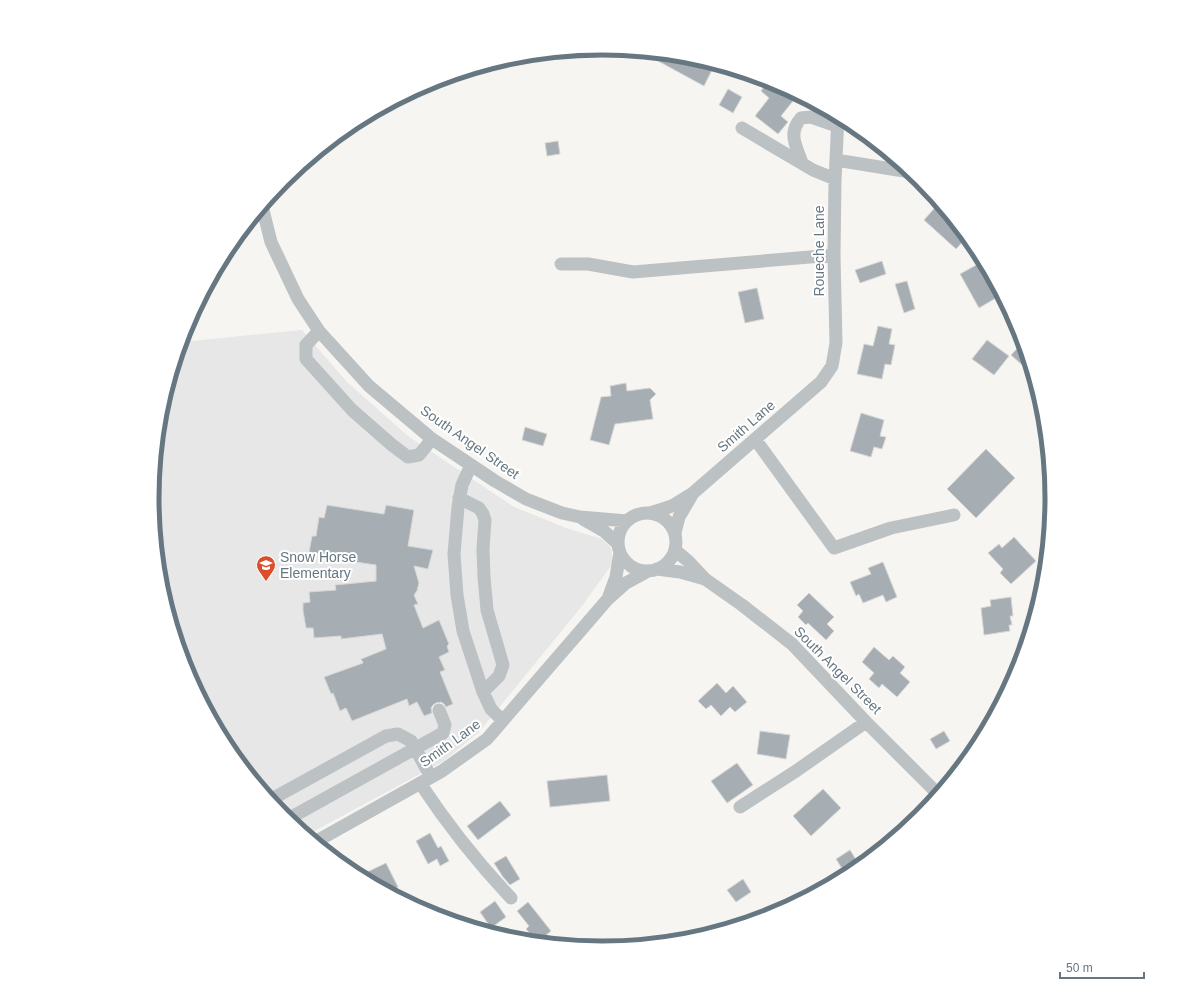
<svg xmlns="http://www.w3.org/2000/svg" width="1204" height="996" viewBox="0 0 1204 996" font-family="Arial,sans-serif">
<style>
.built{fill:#e6e7e6;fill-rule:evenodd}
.green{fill:#d5dad2}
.building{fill:#a6aeb3;stroke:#d7d7d5}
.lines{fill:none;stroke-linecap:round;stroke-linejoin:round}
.minor{stroke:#bcc1c4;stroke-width:13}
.labels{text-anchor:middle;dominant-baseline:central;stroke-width:4;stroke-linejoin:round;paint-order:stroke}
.street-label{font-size:14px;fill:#667782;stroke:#fff}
.poi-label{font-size:14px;fill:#667782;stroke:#fff;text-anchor:start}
.rim{fill:none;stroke:#667782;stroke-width:5}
</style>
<rect width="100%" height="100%" fill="#f6f5f2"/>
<path class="built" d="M302 330 347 382 408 436 514 507 569 529 602 539 611 548 613 563 582 606 479 732 444 761 307 835 284 816 228 748 186 670 167 606 155 469 161 410 181 342ZM327 505 384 514 387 505 414 510 408 546 433 550 428 569 412 566 419 583 417 591 414 595 418 604 414 605 423 628 439 621 449 644 447 646 449 652 439 657 445 670 440 672 453 704 424 716 417 702 409 705 407 699 352 720 346 708 341 710 333 693H331L324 677 363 663 361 658 386 649 382 634 342 639 341 636 315 638 313 628H306L303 611V603L310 602 309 592 336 590 376 581V565L349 561V558L309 552 312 536H316L319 517 324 518Z"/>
<path class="green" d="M155 469 167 606 161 586 152 498Z"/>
<path class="building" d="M662 54 690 57 715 64 704 86 658 61Z
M768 81 793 101 781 116 788 122 778 134 755 116 769 98 761 91Z
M728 89 742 97 733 113 719 105Z
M558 141 560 154 547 156 545 143Z
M939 203 967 237 956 249 924 220Z
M882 261 886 274 860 283 855 270Z
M978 264 988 281 992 278 1001 295 979 308 960 274Z
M907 281 915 309 904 313 895 284Z
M757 288 764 319 745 323 738 292Z
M878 326 892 329 889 344 895 345 891 365 885 364 882 379 857 374 864 344 873 346Z
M987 340 1009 356 994 375 972 359Z
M1023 342 1031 371 1033 375 1011 355Z
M626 383 627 391 650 388 656 394 650 400 653 419 615 424 609 445 590 440 601 397 611 396 610 386Z
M861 413 884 420 880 436 886 437 882 449 874 447 871 457 850 451Z
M525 427 547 434 543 446 522 440Z
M986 449 1015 478 976 518 947 489Z
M327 505 384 514 386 505 414 510 408 546 433 550 428 569 414 566 419 583 417 591 414 595 418 604 414 605 423 628 439 620 449 644 447 646 449 652 439 657 445 670 440 672 453 704 446 707 444 704 441 702 436 703 433 705 431 708 432 713 424 716 417 702 409 706 407 699 352 721 346 708 340 711 333 693 331 694 324 677 363 663 361 659 386 649 382 634 341 639V636L314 638 313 628H306L303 611V603L310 602 309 592 336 590 335 585 376 581V565L349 561V558L309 552 312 536H316L319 517 324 518Z
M1014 537 1036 561 1011 584 1000 573 1003 569 988 553 999 544 1002 548Z
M883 562 897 597 886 602 883 595 863 603 859 594 856 596 850 582 871 574 868 568Z
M809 593 834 617 827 624 834 631 826 640 808 623 806 625 798 617 803 611 797 605Z
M1011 597 1013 616H1010L1012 625H1009L1010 631 984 635 981 608 991 606 990 600Z
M874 647 889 660 893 656 905 667 900 673 910 682 897 697 882 684 879 688 869 679 874 673 862 662Z
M717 683 726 693 733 686 747 702 735 712 730 707 721 716 711 705 706 709 698 701Z
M760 731 790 735 786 759 757 754Z
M944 731 950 741 936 749 930 739Z
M737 763 753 785 727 803 711 781Z
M607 775 610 801 550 807 547 781Z
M823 789 841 808 811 836 793 816Z
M500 801 511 815 478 840 467 826Z
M430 833 438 848 441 846 449 861 440 866 437 859 428 864 416 841Z
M850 850 860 866 846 875 836 859Z
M506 856 520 879 510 885 503 877 494 863Z
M386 863 398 887 389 892 359 876Z
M743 879 751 892 736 902 727 890Z
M495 901 506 917 491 928 480 912Z
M528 902 551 931 538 942 536 941 526 929 529 926 517 911Z"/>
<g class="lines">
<path class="minor" d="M742 128 813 170 835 179
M836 160 910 172
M802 163C797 147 787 134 801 118L811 117 837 126
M262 206 271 242 298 299 319 331 369 386 432 439 495 481 526 499 562 513 580 517 627 521
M561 264H588L633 272 834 255
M319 331 306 345V359L352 410 392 445 408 457 419 455 432 439
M755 439 834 548 891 528 954 515
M471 465 462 485 458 507 454 554 457 595 463 631 483 692 491 709 502 720
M459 498 479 508 483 514 485 520 483 549 484 577 487 610 503 665 499 676 483 692
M650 513 672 506 693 493 821 382 832 366 836 343 834 255 835 181 838 116
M618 542a29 29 0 1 1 58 0a29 29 0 1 1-58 0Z
M583 519 604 531 618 544
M675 533 679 517 692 495
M675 550 688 561 705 579 742 605 792 644 866 722 938 794
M657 569 680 572 705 579
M609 596 616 577 620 552
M420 783C447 824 477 862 511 898
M270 800 386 736 398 734 411 741 431 777
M740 807 796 771 866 722
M288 819 443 733 445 725 439 710
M315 842 442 771 487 739 607 600 626 583 648 571"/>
</g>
<defs>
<symbol id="school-pin" viewBox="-11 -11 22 30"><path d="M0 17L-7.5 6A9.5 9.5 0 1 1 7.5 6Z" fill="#da4e2e" stroke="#fff"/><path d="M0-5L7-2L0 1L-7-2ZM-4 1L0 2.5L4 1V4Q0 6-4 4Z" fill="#fff"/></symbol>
</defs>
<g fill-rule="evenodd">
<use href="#school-pin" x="255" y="554" width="22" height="30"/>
</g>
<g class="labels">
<g class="street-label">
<text transform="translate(819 251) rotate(-90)">Roueche Lane</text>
<text transform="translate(746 426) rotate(-41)">Smith Lane</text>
<text transform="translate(470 442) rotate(35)">South Angel Street</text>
<text transform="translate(838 670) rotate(45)">South Angel Street</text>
<text transform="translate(450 743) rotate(-36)">Smith Lane</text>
</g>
<g class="poi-label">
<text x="280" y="557">Snow Horse<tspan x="280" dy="16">Elementary</tspan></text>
</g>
</g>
<path d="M0 0H1204V996H0ZM159 498a443 443 0 1 1 886 0a443 443 0 1 1-886 0Z" fill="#fff" fill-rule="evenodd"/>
<path class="rim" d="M159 498a443 443 0 1 1 886 0a443 443 0 1 1-886 0Z"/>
<path d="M1060 972v6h84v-6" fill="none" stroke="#667782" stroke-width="2"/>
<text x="1066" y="972" font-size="12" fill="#667782" stroke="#ffffff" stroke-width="3" paint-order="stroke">50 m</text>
</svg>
